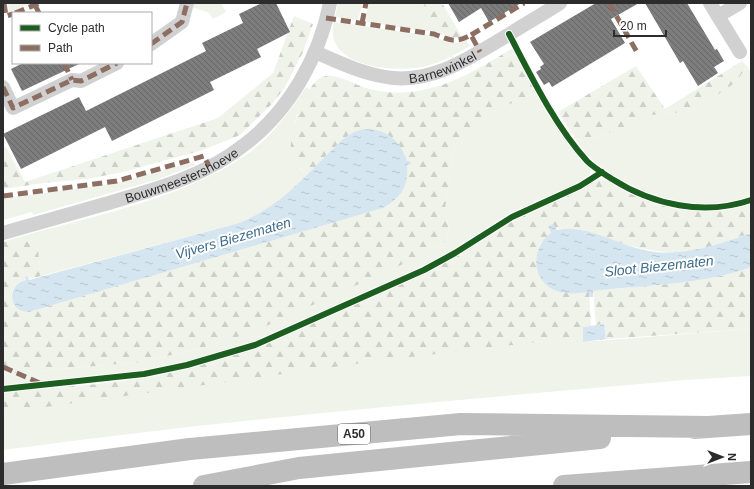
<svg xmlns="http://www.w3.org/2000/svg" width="754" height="489" viewBox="0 0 754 489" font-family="Arial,sans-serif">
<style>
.grass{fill:#eff3ea}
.forest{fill:url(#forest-firs)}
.water{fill:url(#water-ripples)}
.building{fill:url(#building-back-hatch)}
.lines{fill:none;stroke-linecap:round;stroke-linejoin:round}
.street{stroke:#d1d1d1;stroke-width:14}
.highway{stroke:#bebebe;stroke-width:22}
.quiet{stroke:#8d6e63;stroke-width:5;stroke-dasharray:10 5;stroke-linecap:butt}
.cycleway-casing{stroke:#fff;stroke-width:8}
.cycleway{stroke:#1b5e20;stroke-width:6}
.labels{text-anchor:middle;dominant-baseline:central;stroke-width:4;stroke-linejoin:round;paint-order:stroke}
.shield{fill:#fff;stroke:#6b6b6b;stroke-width:1}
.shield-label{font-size:12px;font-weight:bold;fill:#2c2c2c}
.street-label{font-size:13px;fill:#2c2c2c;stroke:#fff}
.water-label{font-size:14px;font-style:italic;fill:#3e6c8a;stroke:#fff}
</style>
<defs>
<pattern id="forest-firs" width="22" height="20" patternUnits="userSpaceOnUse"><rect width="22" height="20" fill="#eff3ea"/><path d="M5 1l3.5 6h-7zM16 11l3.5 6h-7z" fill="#cdd0c9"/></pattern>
<pattern id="water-ripples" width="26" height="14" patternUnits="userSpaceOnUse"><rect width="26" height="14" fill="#d6e6f0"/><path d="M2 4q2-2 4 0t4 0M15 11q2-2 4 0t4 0" fill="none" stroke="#b8c5ce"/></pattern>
<pattern id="building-back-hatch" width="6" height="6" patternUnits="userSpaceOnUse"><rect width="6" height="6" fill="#7d7d7d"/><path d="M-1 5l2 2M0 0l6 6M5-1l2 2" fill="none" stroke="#676767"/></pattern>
</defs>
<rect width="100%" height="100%" fill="#fff"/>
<path class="grass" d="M8 3H32L9 12Z
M193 3H221L226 12 213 19 209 13 192 7Z
M338 3H363L358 20 335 17Z
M369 3H423L434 23 444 36 435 32 367 22 365 18Z
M334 22 433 36 449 43H459L467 40 470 46C455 55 440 63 422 67 393 73 322 66 334 22Z
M747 66 751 73V197C699 215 637 199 596 163 588 157 582 148 576 140L596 137 637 123 650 115 694 111 745 70Z
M306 87 311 90C288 123 293 132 300 169L308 174C285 196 269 211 239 223L41 276 38 250 23 236C97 215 185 198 249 153 273 135 290 111 306 87Z
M537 92C553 118 568 147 591 169L589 175 577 184 510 213 450 252 422 267 255 341 186 362 139 372 3 385V374L141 362 198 349 252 332 436 247 447 241 449 228 445 210 453 151 492 112Z
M193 162 195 165 159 179 33 215 32 212 3 220V199L117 183Z
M751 329V376L685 380C457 400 229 419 3 450V413L320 368 496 346 547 341 583 342Z"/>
<path class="forest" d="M423 3H442L462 37C440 43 432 19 423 3Z
M294 16 313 24 303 52 285 87 273 103 240 135 203 150 123 172 87 179 43 183 3 189V148L6 147 25 182 218 118 273 73Z
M513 48 537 92 492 112 453 151 445 210 449 228 447 241 401 265 253 332 198 349 141 362 3 374V242L23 236 38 250 41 276C34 278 24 279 19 283 4 293 14 312 29 312L383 208C404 198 404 186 407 165L411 164 410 161H407L402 149 368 129H363L354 132 343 139 308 174C301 170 292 161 291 153 289 134 304 85 322 77 335 72 353 84 366 88 372 90 379 91 386 92 434 97 474 72 513 48Z
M742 61 747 66 736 82 694 111 651 115 637 123 596 137 576 140 558 112 636 66 665 109Z
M598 179C609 178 623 191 634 195 671 212 711 217 751 204V233C734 238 718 245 701 249 658 259 621 243 581 230 570 227 560 231 548 226L551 233 540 244 536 261 564 293 589 291 591 326 583 327V342L547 341 377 361 3 413V392L98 384 145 378 195 367 254 349 434 269 525 213 571 193Z
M751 267V329L606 339 604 324 596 325 593 291C643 285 704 285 751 267Z"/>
<path class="water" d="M363 129C385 128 401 140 407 161H410L411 164 407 165C409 185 401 199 383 208L29 312C9 313 5 285 26 280L25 277 27 276 29 280 239 223C284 205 309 171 343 139L354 132Z
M553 224 557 230C585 223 620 246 649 251 685 257 718 244 751 233V267C704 285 643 285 593 291V297H589V292C578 293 567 295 557 291 531 282 530 248 551 233L548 226Z
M604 324 606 339 583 342V327Z"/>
<path class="building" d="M262 3H276L290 32 257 49 261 57 210 82 214 90 112 141 105 127 21 169 3 134 79 97 86 111 206 51 202 43 243 23 239 14Z
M448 3H521L489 22 481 8 459 22Z
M596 3H639L611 19 625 43 552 87 549 82 544 85 536 72 541 69 540 67 544 64 530 42Z
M645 3H687L715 50 717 49 724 61 714 67 718 73 698 86 683 61 680 63Z
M23 63H81L22 91 11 69Z"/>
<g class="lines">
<g class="street">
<path d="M710 3 740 52"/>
<path d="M718 16 740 3"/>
<path d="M151 44 182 22 187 3"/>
<path id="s1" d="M315 52C340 63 365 75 393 78 436 82 472 56 508 35 525 24 543 14 560 3"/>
<path d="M3 87 13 108 72 80 81 81 117 63"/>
<path id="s2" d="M3 233C37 223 71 214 105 204 153 190 204 177 244 145 289 111 319 58 330 3"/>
</g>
<path class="highway" d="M694 428 751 424
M3 474 190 449 461 424 708 427
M204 486 299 468 600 438
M564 486 751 472"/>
<path class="quiet" d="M4 3 6 16 13 14
M609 3 638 54
M35 5 39 13
M15 13 40 3
M326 18 434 34C450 40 454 44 471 35L480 52
M362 23 366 3
M471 35 524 3
M151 44 182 22 187 3
M64 63 72 80
M3 87 13 108 72 80 81 81 117 63
M3 196 117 181 204 156 209 166
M3 367 42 384"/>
<defs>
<path id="cycleway" d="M509 34C531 76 555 126 587 161 594 168 603 173 612 179 653 205 704 216 751 200
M3 389 144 374 187 365 255 345 424 270 455 253 512 217 580 186 602 172"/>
</defs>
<use href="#cycleway" class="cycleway-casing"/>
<use href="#cycleway" class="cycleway"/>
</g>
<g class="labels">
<rect class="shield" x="338" y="424" width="32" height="20" rx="3"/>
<g class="shield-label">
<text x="354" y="434">A50</text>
</g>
<g class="street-label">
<text stroke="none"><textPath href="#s1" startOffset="134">Barnewinkel</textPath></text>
<text stroke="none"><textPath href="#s2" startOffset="188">Bouwmeestershoeve</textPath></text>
</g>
<g class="water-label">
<text transform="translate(233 238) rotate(-16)">Vijvers Biezematen</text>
<text transform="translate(659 266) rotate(-6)">Sloot Biezematen</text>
</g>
</g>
<rect width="754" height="489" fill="none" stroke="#2c2c2c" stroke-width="8"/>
<rect x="12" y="12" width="140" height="52" fill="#ffffff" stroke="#ababab"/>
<rect x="20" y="25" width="20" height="6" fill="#1b5e20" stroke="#ababab"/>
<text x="48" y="32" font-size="12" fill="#2c2c2c">Cycle path</text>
<rect x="20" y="45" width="20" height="6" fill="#8d6e63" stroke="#ababab"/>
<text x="48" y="52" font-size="12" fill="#2c2c2c">Path</text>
<g transform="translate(722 457) rotate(90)" stroke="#ffffff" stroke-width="3" paint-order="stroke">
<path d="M0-3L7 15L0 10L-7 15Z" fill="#2c2c2c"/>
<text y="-6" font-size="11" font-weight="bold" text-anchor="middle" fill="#2c2c2c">N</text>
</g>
<path d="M614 30v6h52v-6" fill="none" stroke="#2c2c2c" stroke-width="2"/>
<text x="620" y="30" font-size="12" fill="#2c2c2c" stroke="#ffffff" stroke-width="3" paint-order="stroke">20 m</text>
</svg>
